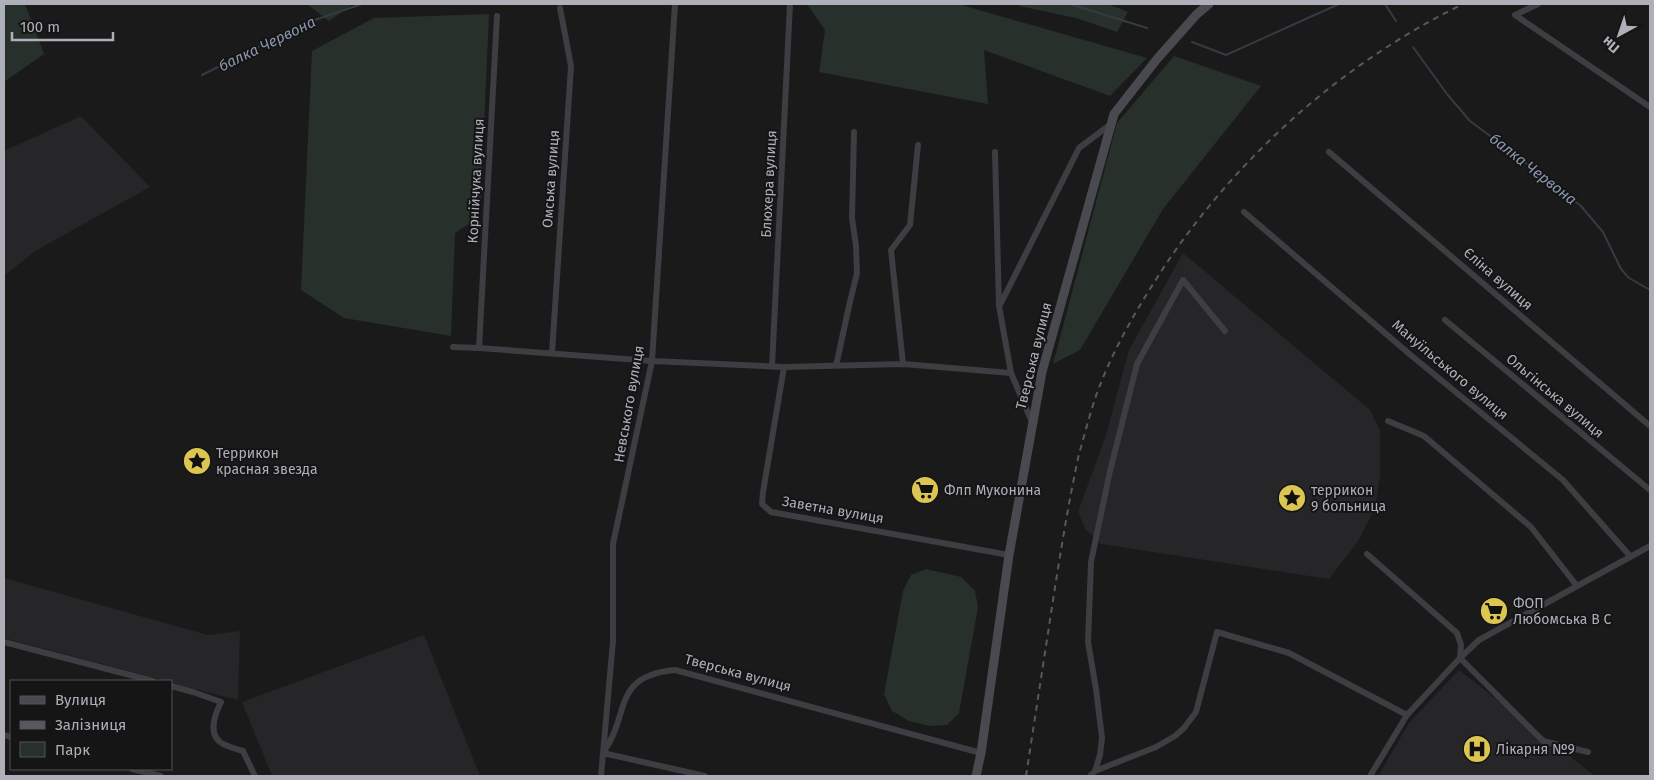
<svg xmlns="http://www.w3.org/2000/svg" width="1654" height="780" viewBox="0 0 1654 780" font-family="'Fira Sans',sans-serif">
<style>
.built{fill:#262628}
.green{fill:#28302b}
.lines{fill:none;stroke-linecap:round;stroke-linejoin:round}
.stream{stroke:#353a43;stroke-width:2}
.minor{stroke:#3d3d42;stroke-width:6}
.secondary{stroke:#494a50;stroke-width:9}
.rail{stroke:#58595f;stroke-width:2;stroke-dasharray:6 5;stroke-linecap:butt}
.labels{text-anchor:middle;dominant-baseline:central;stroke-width:4;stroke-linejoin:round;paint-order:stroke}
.street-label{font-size:14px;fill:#aeafb9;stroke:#151516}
.poi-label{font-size:14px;fill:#aeafb9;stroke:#151516;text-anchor:start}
.water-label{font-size:15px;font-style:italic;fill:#8997af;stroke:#151516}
</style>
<rect width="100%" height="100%" fill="#1a1a1b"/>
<path class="built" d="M81 116 150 187 35 251 4 276V151Z
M1183 253 1370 410 1380 430V476L1375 508 1358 541 1329 579 1101 544 1086 530 1078 512 1106 435 1129 350Z
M4 578 208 635 240 631 238 700 171 683V681H166L4 638Z
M424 635 480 776H272L242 702Z
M1459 670 1595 776H1378L1409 723Z"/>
<path class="green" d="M4 4H25L44 54 4 82Z
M307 4H353L329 21Z
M807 4H958L1147 58 1110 96 984 50 988 104 819 72 825 30Z
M1020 4H1108L1128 12 1117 32 1076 18 1019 6Z
M489 14 480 217 455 233 451 336 344 318 301 290 312 51 374 18Z
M1174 56 1261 86 1163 209 1080 350 1053 364 1117 123Z
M926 569 961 577 975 591 978 607 959 713 947 725 930 726 909 721 892 711 884 694 903 591 911 575Z"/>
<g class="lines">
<path class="stream" d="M1070 4 1147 28
M1385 4 1396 21
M1192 42 1226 55 1339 4
M1413 47 1447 94 1470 121 1525 162 1536 174 1580 205 1603 232 1621 269 1629 278 1650 290
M202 75 306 23 362 4"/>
<path class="minor" d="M1538 4 1515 15 1650 107
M995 152 999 306 1011 373
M1329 152 1650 426
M1244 212 1413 357 1563 480 1630 556
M1000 305 1079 148 1111 124
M1445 320 1650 490
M453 347 479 348 652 361 784 367 903 364 1011 373 1032 422
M479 348 497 16
M552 353 571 66 560 8
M903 364 891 250 910 225 918 145
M772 366 790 4
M836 366 849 306 857 273 856 246 852 218 854 132
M784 367 763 492 762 504 771 512 1009 555
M1388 421 1424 436 1531 527 1577 586
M1367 554 1457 633 1461 645 1460 658 1543 741 1588 752
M4 642 153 681
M171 686 193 692 221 702C215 714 207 735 223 744 229 747 236 749 243 751L255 776
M4 735 11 737
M132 769 161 776
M1095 771 1156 747 1175 736 1184 728 1196 712 1217 632 1289 653 1407 715
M601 776 613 641V544L652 361 675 4
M705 776 603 753C631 714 611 676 675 670L981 753
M1090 776 1095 771 1100 755 1102 738 1096 689 1088 642 1091 562 1110 471 1137 364 1183 280 1225 331
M1370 776 1407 715 1460 658 1479 640 1650 546"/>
<path class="secondary" d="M976 776 981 753 1009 555 1042 372 1114 114 1157 59 1197 14 1209 4"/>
<path class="rail" d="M1026 776C1036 711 1046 646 1056 581 1061 550 1066 519 1072 488 1075 474 1077 460 1081 447 1086 429 1091 410 1097 393 1114 347 1139 305 1166 264 1241 153 1343 63 1463 4"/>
</g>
<defs>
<symbol id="sight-disc" viewBox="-11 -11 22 22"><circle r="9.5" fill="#dcc651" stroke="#151516"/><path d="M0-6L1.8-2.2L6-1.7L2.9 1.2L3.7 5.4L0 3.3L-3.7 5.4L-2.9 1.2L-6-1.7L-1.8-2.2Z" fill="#111"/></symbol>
<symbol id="supermarket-disc" viewBox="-11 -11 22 22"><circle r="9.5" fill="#dcc651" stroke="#151516"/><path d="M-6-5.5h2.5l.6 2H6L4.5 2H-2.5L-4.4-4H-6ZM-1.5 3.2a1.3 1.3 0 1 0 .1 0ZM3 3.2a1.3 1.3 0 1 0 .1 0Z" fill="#111"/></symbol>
<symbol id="hospital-disc" viewBox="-11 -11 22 22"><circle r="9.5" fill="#dcc651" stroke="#151516"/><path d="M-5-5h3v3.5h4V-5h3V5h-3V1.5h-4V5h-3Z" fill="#111"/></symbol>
</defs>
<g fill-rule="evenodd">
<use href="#sight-disc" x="181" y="445" width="32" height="32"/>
<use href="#supermarket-disc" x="909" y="474" width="32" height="32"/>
<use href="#sight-disc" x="1276" y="482" width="32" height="32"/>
<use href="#supermarket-disc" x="1478" y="595" width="32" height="32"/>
<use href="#hospital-disc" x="1461" y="733" width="32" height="32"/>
</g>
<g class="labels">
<g class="street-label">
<text transform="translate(551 179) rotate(-86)">Омська вулиця</text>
<text transform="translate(476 181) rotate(-87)">Корнійчука вулиця</text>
<text transform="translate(769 184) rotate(-87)">Блюхера вулиця</text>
<text transform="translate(1498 279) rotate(41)">Єліна вулиця</text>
<text transform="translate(1034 356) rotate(-76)">Тверська вулиця</text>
<text transform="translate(1450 370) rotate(40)">Мануїльського вулиця</text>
<text transform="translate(1555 396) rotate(40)">Ольгінська вулиця</text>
<text transform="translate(629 404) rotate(-80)">Невського вулиця</text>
<text transform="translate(833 510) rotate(10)">Заветна вулиця</text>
<text transform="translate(738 673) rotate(15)">Тверська вулиця</text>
</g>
<g class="poi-label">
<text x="216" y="453">Террикон<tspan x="216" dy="16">красная звезда</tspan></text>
<text x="944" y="490">Флп Муконина</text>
<text x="1311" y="490">террикон<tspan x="1311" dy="16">9 больница</tspan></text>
<text x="1513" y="603">ФОП<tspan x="1513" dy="16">Любомська В С</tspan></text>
<text x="1496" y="749">Лікарня №9</text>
</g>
<g class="water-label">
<text transform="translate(267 44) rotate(-26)">балка Червона</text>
<text transform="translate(1533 169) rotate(38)">балка Червона</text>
</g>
</g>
<rect width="1654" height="780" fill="none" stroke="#aeafb9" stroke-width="10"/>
<rect x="10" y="680" width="162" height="90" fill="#151516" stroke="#525357"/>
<rect x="20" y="696" width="25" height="8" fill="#494a50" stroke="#525357"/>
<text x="55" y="705" font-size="15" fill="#aeafb9">Вулиця</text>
<rect x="20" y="721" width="25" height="8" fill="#58595f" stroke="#525357"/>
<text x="55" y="730" font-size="15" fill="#aeafb9">Залізниця</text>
<rect x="20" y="742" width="25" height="15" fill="#28302b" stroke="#525357"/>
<text x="55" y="755" font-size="15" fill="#aeafb9">Парк</text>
<g transform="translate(1619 35) rotate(220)" stroke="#151516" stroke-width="4" paint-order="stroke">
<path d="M0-4L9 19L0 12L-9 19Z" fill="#aeafb9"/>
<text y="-8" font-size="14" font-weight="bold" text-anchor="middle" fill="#aeafb9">Пн</text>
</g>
<path d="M12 32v8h101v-8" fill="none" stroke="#aeafb9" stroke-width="2.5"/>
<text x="20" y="32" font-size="15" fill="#aeafb9" stroke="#151516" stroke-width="4" paint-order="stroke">100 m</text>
</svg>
